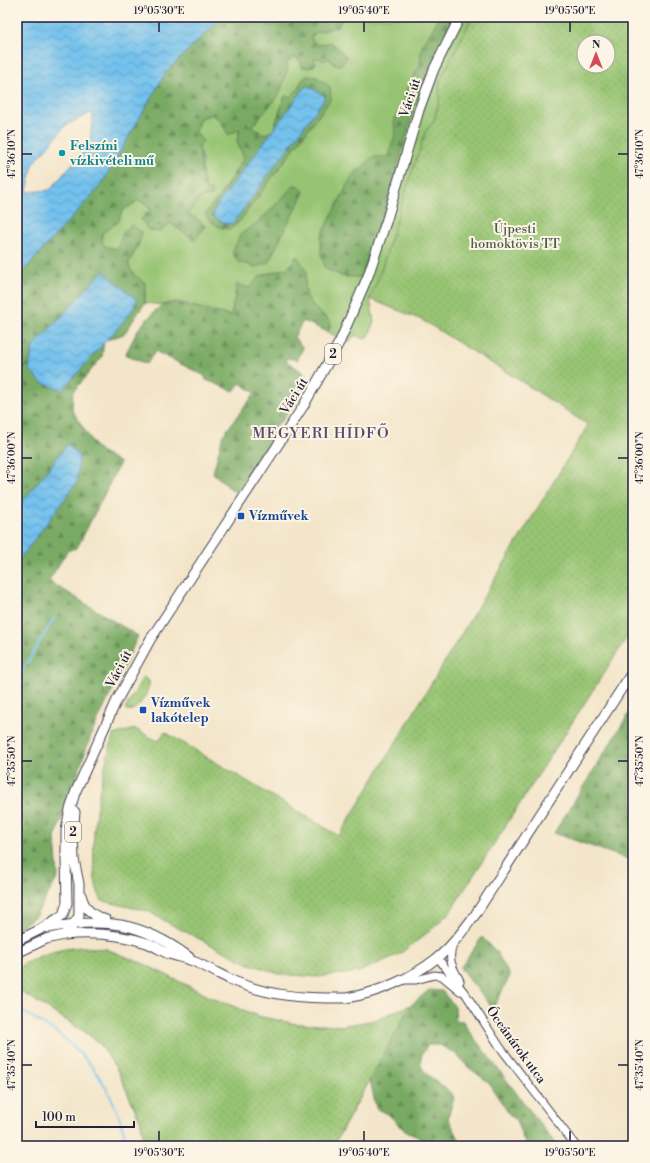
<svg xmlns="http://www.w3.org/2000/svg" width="650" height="1163" viewBox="0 0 650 1163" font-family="'Libre Bodoni',serif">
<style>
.grass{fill:#97c472;stroke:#5c7356}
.forest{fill:url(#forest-firs);stroke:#4e6650}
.park{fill:url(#park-dots);stroke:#5c7356;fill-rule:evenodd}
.water{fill:url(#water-waves);stroke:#4a7294;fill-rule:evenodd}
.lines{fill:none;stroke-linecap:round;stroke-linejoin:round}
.stream{stroke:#73c1ed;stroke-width:2}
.minor-casing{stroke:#413f50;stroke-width:9}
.major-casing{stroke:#413f50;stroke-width:11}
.minor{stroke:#fff;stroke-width:7}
.major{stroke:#fff;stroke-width:9}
.ticks{fill:none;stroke:#22223b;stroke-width:1.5}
.culture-dot{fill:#0f9aa8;stroke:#fcf5e5;stroke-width:1.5}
.transit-dot{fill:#1a4fb4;stroke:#fcf5e5;stroke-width:1.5}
.labels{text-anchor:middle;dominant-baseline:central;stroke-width:4;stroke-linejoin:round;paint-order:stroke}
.shield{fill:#fcf5e5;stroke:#63616e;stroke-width:1}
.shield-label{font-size:12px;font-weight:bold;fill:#22223b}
.street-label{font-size:13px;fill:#22223b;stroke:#fcf5e5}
.culture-label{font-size:13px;font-weight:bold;fill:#0d838f;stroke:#fcf5e5;text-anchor:start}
.park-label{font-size:13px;fill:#4b5b4e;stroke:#fcf5e5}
.transit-label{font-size:13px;font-weight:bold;fill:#164399;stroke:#fcf5e5;text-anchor:start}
.quarter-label{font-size:15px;letter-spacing:1px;fill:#5a4b6d;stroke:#fcf5e5}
.neatline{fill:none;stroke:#22223b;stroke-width:1.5}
.ticks-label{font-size:10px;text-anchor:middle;fill:#22223b}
</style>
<defs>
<pattern id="forest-firs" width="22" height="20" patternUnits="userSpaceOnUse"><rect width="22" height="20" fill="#79aa64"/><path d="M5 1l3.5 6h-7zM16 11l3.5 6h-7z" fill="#638a54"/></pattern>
<pattern id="park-dots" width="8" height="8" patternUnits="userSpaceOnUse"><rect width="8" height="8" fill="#97c472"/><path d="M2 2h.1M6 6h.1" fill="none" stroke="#82a864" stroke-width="1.8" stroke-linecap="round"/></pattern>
<pattern id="water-waves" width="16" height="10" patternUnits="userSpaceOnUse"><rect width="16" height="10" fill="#73c1ed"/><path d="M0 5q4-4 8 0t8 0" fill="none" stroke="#5e9cc1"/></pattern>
</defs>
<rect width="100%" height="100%" fill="#fcf5e5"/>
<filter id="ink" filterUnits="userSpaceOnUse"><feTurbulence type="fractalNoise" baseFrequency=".025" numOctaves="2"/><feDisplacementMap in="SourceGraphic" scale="8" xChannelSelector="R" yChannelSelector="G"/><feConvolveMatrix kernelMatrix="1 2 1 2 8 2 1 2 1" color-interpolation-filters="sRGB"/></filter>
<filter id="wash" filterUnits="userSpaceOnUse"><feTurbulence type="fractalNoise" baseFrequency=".012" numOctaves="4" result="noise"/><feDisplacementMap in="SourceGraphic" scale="16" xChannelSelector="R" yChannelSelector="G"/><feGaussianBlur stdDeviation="0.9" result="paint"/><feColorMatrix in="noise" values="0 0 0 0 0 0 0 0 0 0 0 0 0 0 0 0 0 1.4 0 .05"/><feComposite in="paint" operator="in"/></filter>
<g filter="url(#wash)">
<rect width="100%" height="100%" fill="#f3e5c9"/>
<path class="grass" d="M342 17H472L439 83 440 98 434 121 426 131 403 199 380 274 370 299 374 322 369 336 363 339 355 335 348 343 328 332 331 322C311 306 301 299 307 272L297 257 288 268 260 276 249 288 231 316 176 302 163 305 145 303V283L134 275 128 264 139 244 123 232 118 249 105 247 102 242V233L118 222 122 211 139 200 170 223 195 240 187 215 200 198 212 196V191L206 190 202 178V161L196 132 199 119 211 114C220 119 224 125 228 134L240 129 237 141 244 158 219 197 205 214 331 99 300 83 299 88 290 97 285 96 273 131 265 134 254 129 253 125 279 95 288 68 285 63 294 57 300 60 319 58 327 59 331 60 347 57C337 47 324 50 313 42L311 36 317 32 338 27Z
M143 677 149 681C151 688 141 705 134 709 131 711 128 711 125 709Z"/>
<path class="forest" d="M222 17H342L338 27 317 32 311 36 313 42 318 45 331 42 347 57 341 65H334L331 60 327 59 324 61 319 58 314 59 316 64 310 68 302 67 300 60 294 57 286 63 288 68 279 95 253 125 254 129 265 134 273 131 285 96 290 97 299 88 300 83 306 76 317 77 330 87 331 99 240 221 231 229C218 228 212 224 205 214L219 197 244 158 237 141 240 129 228 135C224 125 220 119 211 114L199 119 196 132 203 142 199 146C201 161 201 175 206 189L212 191V196L200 198 187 215 195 217 205 226 195 240 170 223 160 232 148 230 141 219 151 209 139 200 122 211 118 222 102 233V242L105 246 117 249 123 232 131 225 142 232 139 244 128 264 134 275 145 283V303L124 334 104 341 102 357 73 392 72 410 96 448 120 463 77 548 67 551 49 581 138 636 92 733 55 838 58 877 36 915 17 930V278L101 185 166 72Z
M439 17H454L430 67 414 108 382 220 361 277H344L325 268 321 254V236L352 176 373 157H388L395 135 394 118 406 105 404 94 420 65 421 49Z
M294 185 299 186 304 192 268 263 255 267 238 262 232 253 240 235 263 218Z
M297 256 307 272C301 299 311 306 331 322L328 332 303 321 294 337 303 348 297 360 287 358 286 361 303 372 308 380 282 421 279 422 273 430 274 434 239 493 232 490 213 473 223 435 255 393 240 383 234 391 206 380 205 376 155 351 147 364 125 355 139 328 155 311 163 305 176 302 231 316 237 284 249 288 260 276 288 268Z
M633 707V861L554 833Z
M482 937 496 951 510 976 493 1009 460 968Z
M82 947 106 949 144 964 214 999 261 1017 296 1024 341 1026 372 1021 411 1005 429 990 442 991 455 1007 456 1020 463 1021 469 1031 557 1146H528L524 1141 516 1120 509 1114 488 1082 468 1067 456 1054 440 1045H428C405 1073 441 1078 454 1097L448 1118 460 1141 455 1146H437L405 1131 388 1114 376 1108 370 1080 333 1146H145L141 1122 118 1071 100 1044 88 1034 17 989V969C35 955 59 949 82 947Z"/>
<path class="park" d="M472 17H633V628L450 912 431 930 401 953 359 972 317 977 279 974 247 963 170 924 148 911 102 901C95 887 95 881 94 866 91 818 101 781 113 735L135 729 158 741 165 732 339 836 588 425 527 385 422 320 370 299 380 274 403 199 426 131 434 121 440 98 439 83ZM584 42H608V66H584Z
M82 947 106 949 144 964 214 999 261 1017 296 1024 341 1026 372 1021 411 1005 333 1146H145L141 1122 118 1071 100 1044 88 1034 17 989V969C35 955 59 949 82 947Z"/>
<path class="water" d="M17 17H222L166 72 101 185 17 278ZM93 112 90 143 50 190 27 192 33 164 66 125Z
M308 86 325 96 323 101 233 223 225 224 213 216 215 208 305 87Z
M103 271 137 300 130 314 62 390 41 382 29 369 33 347Z
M68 444 79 456 77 482 17 563V509Z"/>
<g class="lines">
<path class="stream" d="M17 680 54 618
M17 1008C33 1018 51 1027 66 1040 98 1067 119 1104 127 1146"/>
</g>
</g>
<g filter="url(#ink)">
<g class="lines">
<defs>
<path id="minor" d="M453 944C447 961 453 967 460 981
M438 958 467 996 500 1047 576 1146
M402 980H416L434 975 442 976 460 991"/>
<path id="major" d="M81 895C85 910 92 915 106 920
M48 928C104 917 142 922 189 957
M64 935C92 932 120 934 147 943 155 946 162 951 169 954 178 957 187 958 195 962 209 968 222 976 236 982 265 994 297 998 328 998 334 998 340 998 346 998 378 993 412 978 437 958 452 947 463 930 475 915L633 671
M17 941 41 929 63 915 67 903 66 858V831L69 813 75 793 116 702 150 640 304 405 340 341 368 276 387 219 419 110 434 69 460 17
M17 953 46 939 64 935 71 928 79 916V884L74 859 73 833 75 812"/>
</defs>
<use href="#minor" class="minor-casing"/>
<use href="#major" class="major-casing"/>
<use href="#minor" class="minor"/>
<use href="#major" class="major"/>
</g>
</g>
<path class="ticks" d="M159 22V32M364 22V32M570 22V32M22 154H32M618 154H628M22 458H32M618 458H628M22 761H32M618 761H628M22 1065H32M618 1065H628M159 1131V1141M364 1131V1141M570 1131V1141"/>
<circle class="culture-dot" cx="62" cy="153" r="4"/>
<g class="transit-dot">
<rect x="237" y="512" width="8" height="8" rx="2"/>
<rect x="139" y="706" width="8" height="8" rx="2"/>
</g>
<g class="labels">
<g class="shield">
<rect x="325" y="344" width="16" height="20" rx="3"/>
<rect x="65" y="822" width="16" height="20" rx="3"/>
</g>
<g class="shield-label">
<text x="333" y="354">2</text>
<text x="73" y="832">2</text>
</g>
<g class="street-label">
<text transform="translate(410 98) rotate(-71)">Váci út</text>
<text transform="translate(294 396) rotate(-58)">Váci út</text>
<text transform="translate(119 669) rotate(-62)">Váci út</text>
<text transform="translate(516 1045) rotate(54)">Óceánárok utca</text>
</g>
<g class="culture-label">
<text x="70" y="146">Felszíni<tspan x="70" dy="15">vízkivételi mű</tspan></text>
</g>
<g class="park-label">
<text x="515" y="229">Újpesti<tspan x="515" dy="15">homoktövis TT</tspan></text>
</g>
<g class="transit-label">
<text x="249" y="516">Vízművek</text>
<text x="151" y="703">Vízművek<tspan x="151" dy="15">lakótelep</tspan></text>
</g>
<g class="quarter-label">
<text x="321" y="433">MEGYERI HÍDFŐ</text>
</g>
</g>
<rect width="650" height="1163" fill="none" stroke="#fcf5e5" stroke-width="44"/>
<g transform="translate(596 54)"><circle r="19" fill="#fcf5e5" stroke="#a5a1a1"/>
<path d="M0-3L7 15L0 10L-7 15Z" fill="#d1495b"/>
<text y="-6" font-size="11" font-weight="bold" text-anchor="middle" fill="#22223b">N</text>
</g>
<path d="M36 1121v6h98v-6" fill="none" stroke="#22223b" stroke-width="2"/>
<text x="42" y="1121" font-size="12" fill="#22223b" stroke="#fcf5e5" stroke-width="3" paint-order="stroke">100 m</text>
<rect x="22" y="22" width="606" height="1119" class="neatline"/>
<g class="ticks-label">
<text x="159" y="14">19°05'30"E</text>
<text x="364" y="14">19°05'40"E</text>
<text x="570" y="14">19°05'50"E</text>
<text transform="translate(11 154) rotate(-90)" y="4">47°36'10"N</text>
<text transform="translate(639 154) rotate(-90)" y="4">47°36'10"N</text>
<text transform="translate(11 458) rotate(-90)" y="4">47°36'00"N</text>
<text transform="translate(639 458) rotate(-90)" y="4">47°36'00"N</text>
<text transform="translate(11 761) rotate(-90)" y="4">47°35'50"N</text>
<text transform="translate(639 761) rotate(-90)" y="4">47°35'50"N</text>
<text transform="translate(11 1065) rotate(-90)" y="4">47°35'40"N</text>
<text transform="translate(639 1065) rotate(-90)" y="4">47°35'40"N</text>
<text x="159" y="1156">19°05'30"E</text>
<text x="364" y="1156">19°05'40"E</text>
<text x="570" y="1156">19°05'50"E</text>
</g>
</svg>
